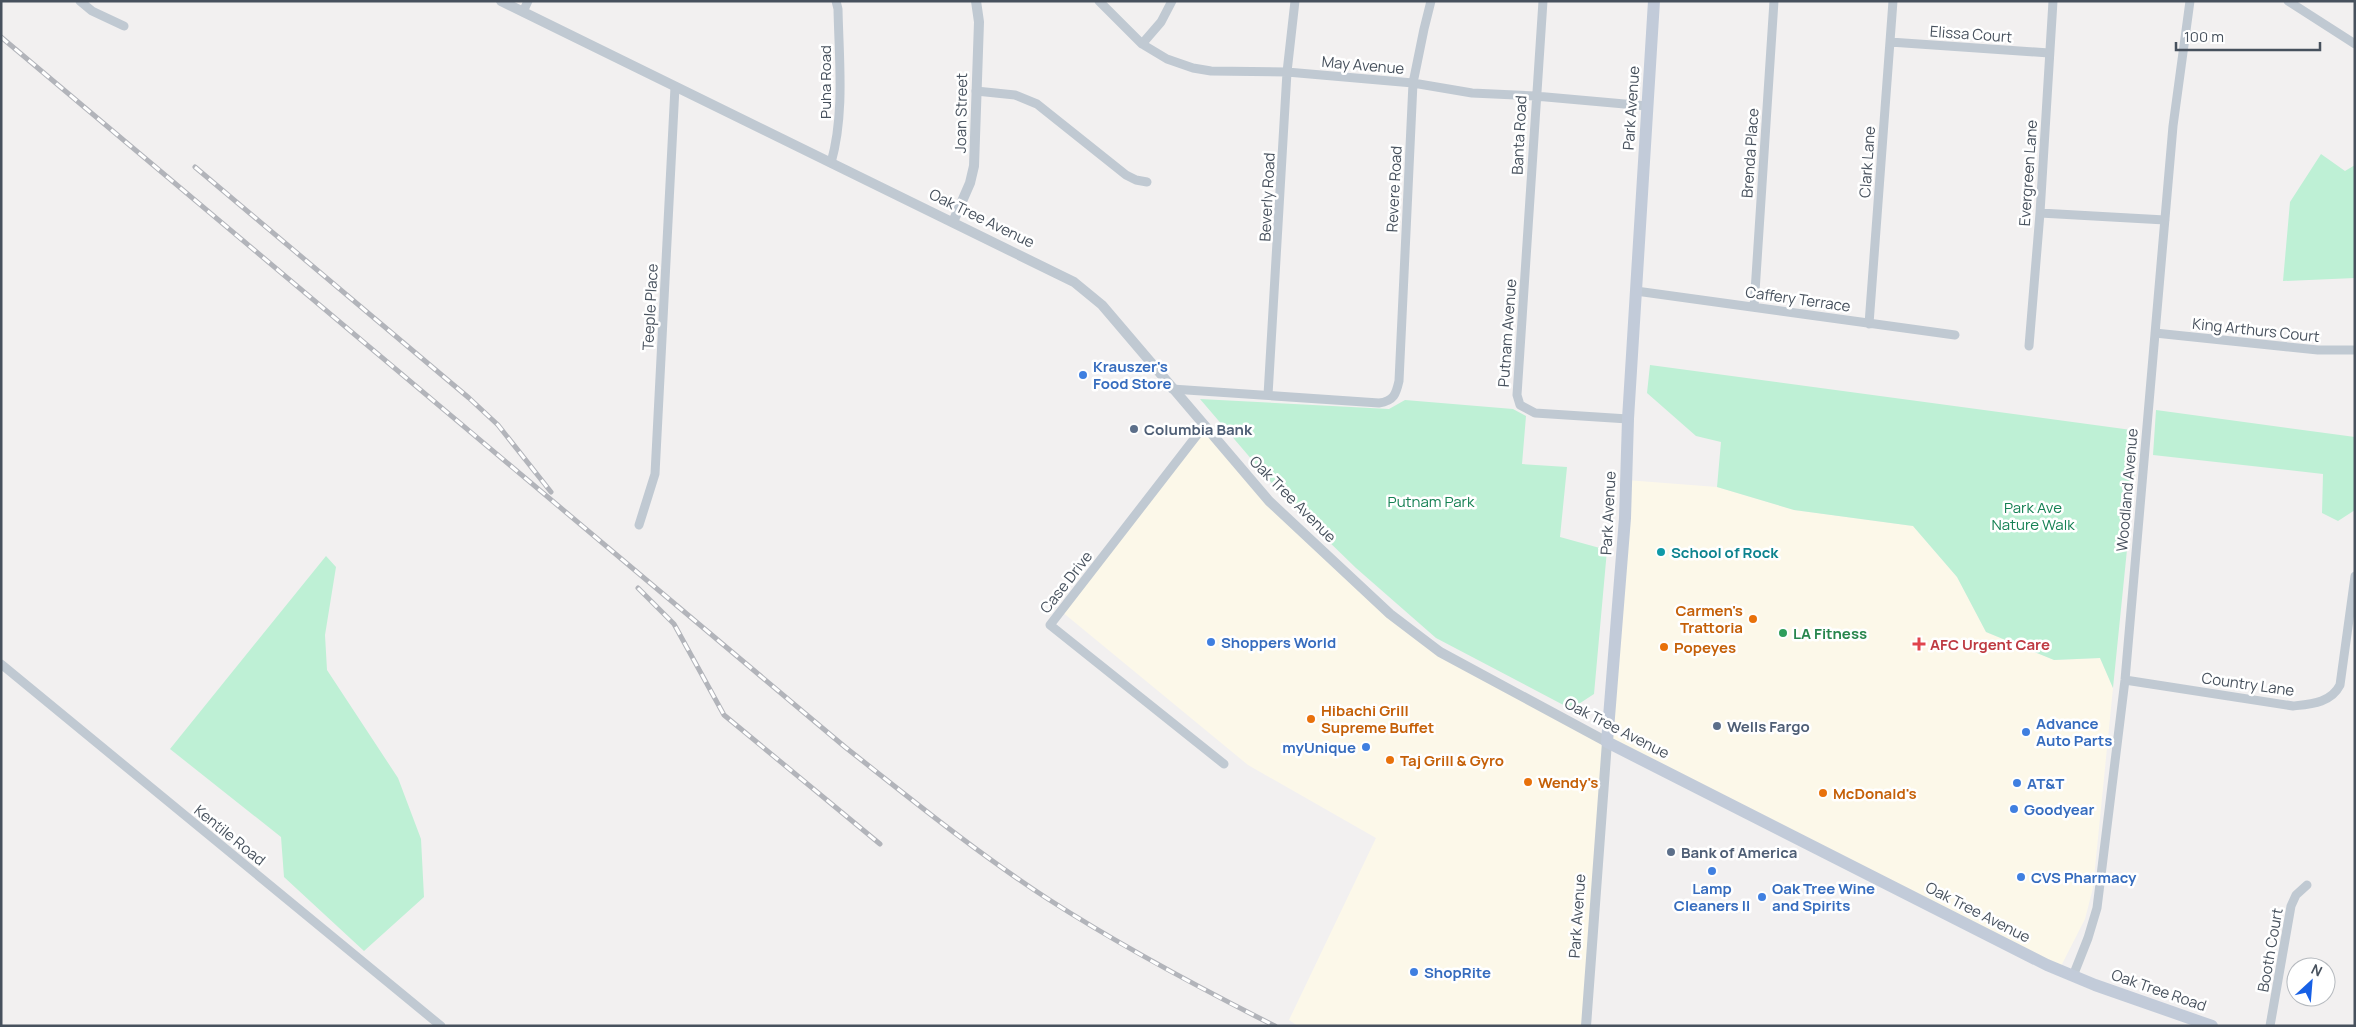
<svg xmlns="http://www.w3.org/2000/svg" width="2356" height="1027" viewBox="0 0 2356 1027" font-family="Manrope,sans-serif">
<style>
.commercial{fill:#fcf8e9}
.green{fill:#bef0d5}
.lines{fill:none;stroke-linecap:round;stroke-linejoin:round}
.minor{stroke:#c0c9d2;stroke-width:9}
.tertiary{stroke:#c0c9d2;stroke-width:10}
.secondary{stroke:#c2cbd9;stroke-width:12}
.rail-casing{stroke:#b2b4ba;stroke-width:5}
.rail{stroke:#fff;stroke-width:3;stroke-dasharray:9;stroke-linecap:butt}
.shop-dot{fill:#3f7fe0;stroke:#fff;stroke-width:2}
.service-dot{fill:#5c6f8a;stroke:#fff;stroke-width:2}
.culture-dot{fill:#0f9aa8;stroke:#fff;stroke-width:2}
.food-dot{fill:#e8710a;stroke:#fff;stroke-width:2}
.leisure-dot{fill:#2e9e5b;stroke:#fff;stroke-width:2}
.health-dot{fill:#e0444e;stroke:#fff;stroke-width:2}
.labels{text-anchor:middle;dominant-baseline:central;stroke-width:5;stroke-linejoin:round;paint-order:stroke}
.street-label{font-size:15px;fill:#47515d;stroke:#fff}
.shop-label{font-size:15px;font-weight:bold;fill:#366cbe;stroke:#fff;text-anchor:start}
.service-label{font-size:15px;font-weight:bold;fill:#4e5e75;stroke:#fff;text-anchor:start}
.park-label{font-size:15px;fill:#168154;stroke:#fff}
.culture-label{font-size:15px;font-weight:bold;fill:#0d838f;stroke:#fff;text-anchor:start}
.food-label{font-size:15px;font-weight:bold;fill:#c56008;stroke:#fff;text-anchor:start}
.leisure-label{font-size:15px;font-weight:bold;fill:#27864d;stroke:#fff;text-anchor:start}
.health-label{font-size:15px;font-weight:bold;fill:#be3a42;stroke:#fff;text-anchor:start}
</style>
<rect width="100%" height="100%" fill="#f2f0f0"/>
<path class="commercial" d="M1204 426 1230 458 1416 635 1607 742 1626 480 1717 487 1794 510 1913 526 1957 577 1986 632 2054 660 2100 658 2113 688 2093 888 2085 919 2059 970 1607 742 1586 1026H1298L1289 1020 1376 838 1248 765 1061 611Z"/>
<path class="green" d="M2321 154 2345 171 2355 165V278L2283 281 2290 202Z
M1650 365 2139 431 2113 688 2100 658 2054 660 1986 632 1957 577 1913 526 1794 510 1717 487 1721 442 1696 436 1647 393Z
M1200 399 1389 409 1405 400 1513 409 1526 416 1522 464 1567 467 1560 537 1607 550 1594 694 1571 709 1436 638 1356 568 1288 502Z
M2156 410 2355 437V510L2338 521 2322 513 2323 474 2153 455Z
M326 556 336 567 325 635 327 670 398 778 421 839 424 897 364 951 284 877 281 837 170 749Z"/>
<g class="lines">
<path class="minor" d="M80 1 92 11 124 26
M1099 1 1142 44 1167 59 1193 68 1211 71 1287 72 1413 83 1472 93 1535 96 1647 106
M1543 1 1517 395 1520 405 1535 413 1628 419
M2288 1 2355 44
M523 12 528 1
M1890 42 2049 53
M1142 44 1161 22 1172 1
M976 91 1015 95 1037 104 1126 175 1136 180 1147 182
M831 163C845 113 839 60 838 9L836 1
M2040 213 2165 220
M1636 291 1955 335
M1754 307 1774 1
M1869 324 1893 1
M2155 333 2318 350H2355
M2029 346 2040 213 2053 1
M1172 389 1379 403C1394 401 1396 394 1399 381L1413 83 1424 29 1431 1
M1268 395 1287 72 1295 1
M1204 426 1050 625 1224 764
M639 525 655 474 675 87
M1 664 441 1026
M2125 680 2293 706C2311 704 2331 703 2340 685L2355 576
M2073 976 2088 938 2097 908 2125 680 2173 126 2190 1
M2270 1026 2291 906 2296 895 2307 885"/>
<path class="tertiary" d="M501 1 1074 282 1102 305 1269 501 1390 614 1440 652 1607 742 1586 1026
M953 222 970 183 974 166 979 22 976 1"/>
<path class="secondary" d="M1654 1 1628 419 1625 518 1607 742 2047 965 2095 985 2212 1026"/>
<defs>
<path id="rail" d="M1 37 845 747C911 799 977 853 1048 899 1121 946 1198 987 1275 1026
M195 167 469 398 498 425 551 492
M638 588 674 624 724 715 880 844"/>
</defs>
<use href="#rail" class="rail-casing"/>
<use href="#rail" class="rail"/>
</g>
<g class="shop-dot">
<circle cx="1083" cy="375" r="5"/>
<circle cx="1211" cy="642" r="5"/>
<circle cx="2026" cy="732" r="5"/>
<circle cx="1366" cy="747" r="5"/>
<circle cx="2017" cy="783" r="5"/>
<circle cx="2014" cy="809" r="5"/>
<circle cx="1712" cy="871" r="5"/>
<circle cx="2021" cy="877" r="5"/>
<circle cx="1762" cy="897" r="5"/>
<circle cx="1414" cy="972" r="5"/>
</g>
<g class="service-dot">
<circle cx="1134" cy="429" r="5"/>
<circle cx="1717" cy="726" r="5"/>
<circle cx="1671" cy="852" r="5"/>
</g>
<circle class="culture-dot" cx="1661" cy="552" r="5"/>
<g class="food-dot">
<circle cx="1753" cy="619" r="5"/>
<circle cx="1664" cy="647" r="5"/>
<circle cx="1311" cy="719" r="5"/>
<circle cx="1390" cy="760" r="5"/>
<circle cx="1528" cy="782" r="5"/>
<circle cx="1823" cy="793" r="5"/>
</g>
<circle class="leisure-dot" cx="1783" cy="633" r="5"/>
<path class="health-dot" d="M1916.5 636.5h5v5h5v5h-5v5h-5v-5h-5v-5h5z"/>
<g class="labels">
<g class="street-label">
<text transform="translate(1971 34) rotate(4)">Elissa Court</text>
<text transform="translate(1363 65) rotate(5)">May Avenue</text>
<text transform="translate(825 82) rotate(-90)">Puha Road</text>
<text transform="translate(1631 108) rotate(-86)">Park Avenue</text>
<text transform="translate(961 113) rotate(-89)">Joan Street</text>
<text transform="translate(1519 135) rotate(-87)">Banta Road</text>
<text transform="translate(1750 153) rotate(-86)">Brenda Place</text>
<text transform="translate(1867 162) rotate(-86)">Clark Lane</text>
<text transform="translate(2028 173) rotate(-86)">Evergreen Lane</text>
<text transform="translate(1394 189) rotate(-87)">Revere Road</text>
<text transform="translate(1267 197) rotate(-87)">Beverly Road</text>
<text transform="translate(982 218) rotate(26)">Oak Tree Avenue</text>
<text transform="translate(1798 299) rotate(8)">Caffery Terrace</text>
<text transform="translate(650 307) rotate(-87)">Teeple Place</text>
<text transform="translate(2256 330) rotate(6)">King Arthurs Court</text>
<text transform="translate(1507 333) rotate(-86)">Putnam Avenue</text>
<text transform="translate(2127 490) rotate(-85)">Woodland Avenue</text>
<text transform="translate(1293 499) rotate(45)">Oak Tree Avenue</text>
<text transform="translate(1608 513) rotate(-87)">Park Avenue</text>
<text transform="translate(1066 582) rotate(-52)">Case Drive</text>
<text transform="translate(2248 684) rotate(8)">Country Lane</text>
<text transform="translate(1617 728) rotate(27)">Oak Tree Avenue</text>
<text transform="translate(230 835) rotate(39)">Kentile Road</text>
<text transform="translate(1978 912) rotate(27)">Oak Tree Avenue</text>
<text transform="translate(1577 916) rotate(-86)">Park Avenue</text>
<text transform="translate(2270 950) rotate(-80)">Booth Court</text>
<text transform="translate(2159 990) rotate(19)">Oak Tree Road</text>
</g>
<g class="shop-label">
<text x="1093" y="366">Krauszer's<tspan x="1093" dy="17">Food Store</tspan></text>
<text x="1221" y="642">Shoppers World</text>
<text x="2036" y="723">Advance<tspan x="2036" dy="17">Auto Parts</tspan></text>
<text x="1356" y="747" text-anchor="end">myUnique</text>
<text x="2027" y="783">AT&amp;T</text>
<text x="2024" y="809">Goodyear</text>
<text x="2031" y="877">CVS Pharmacy</text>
<text x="1712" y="888" text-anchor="middle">Lamp<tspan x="1712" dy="17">Cleaners II</tspan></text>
<text x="1772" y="888">Oak Tree Wine<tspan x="1772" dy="17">and Spirits</tspan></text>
<text x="1424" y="972">ShopRite</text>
</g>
<g class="service-label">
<text x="1144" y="429">Columbia Bank</text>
<text x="1727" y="726">Wells Fargo</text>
<text x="1681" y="852">Bank of America</text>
</g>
<g class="park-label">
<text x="1431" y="501">Putnam Park</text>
<text x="2033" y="507">Park Ave<tspan x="2033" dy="17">Nature Walk</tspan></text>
</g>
<g class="culture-label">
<text x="1671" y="552">School of Rock</text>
</g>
<g class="food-label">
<text x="1743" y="610" text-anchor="end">Carmen's<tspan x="1743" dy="17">Trattoria</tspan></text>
<text x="1674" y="647">Popeyes</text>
<text x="1321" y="710">Hibachi Grill<tspan x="1321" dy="17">Supreme Buffet</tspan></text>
<text x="1400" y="760">Taj Grill &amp; Gyro</text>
<text x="1538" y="782">Wendy's</text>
<text x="1833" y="793">McDonald's</text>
</g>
<g class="leisure-label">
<text x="1793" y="633">LA Fitness</text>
</g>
<g class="health-label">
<text x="1930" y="644">AFC Urgent Care</text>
</g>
</g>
<rect width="2356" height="1027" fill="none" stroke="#47515d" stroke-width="5"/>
<g transform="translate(2311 982) rotate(26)"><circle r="24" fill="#ffffff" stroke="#b5b9be"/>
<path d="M0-4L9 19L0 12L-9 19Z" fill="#1760e5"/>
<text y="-8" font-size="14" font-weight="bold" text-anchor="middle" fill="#47515d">N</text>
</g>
<path d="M2176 42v8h144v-8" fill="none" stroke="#47515d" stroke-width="2.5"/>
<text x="2184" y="42" font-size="15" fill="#47515d" stroke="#ffffff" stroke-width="4" paint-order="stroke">100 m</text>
</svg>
